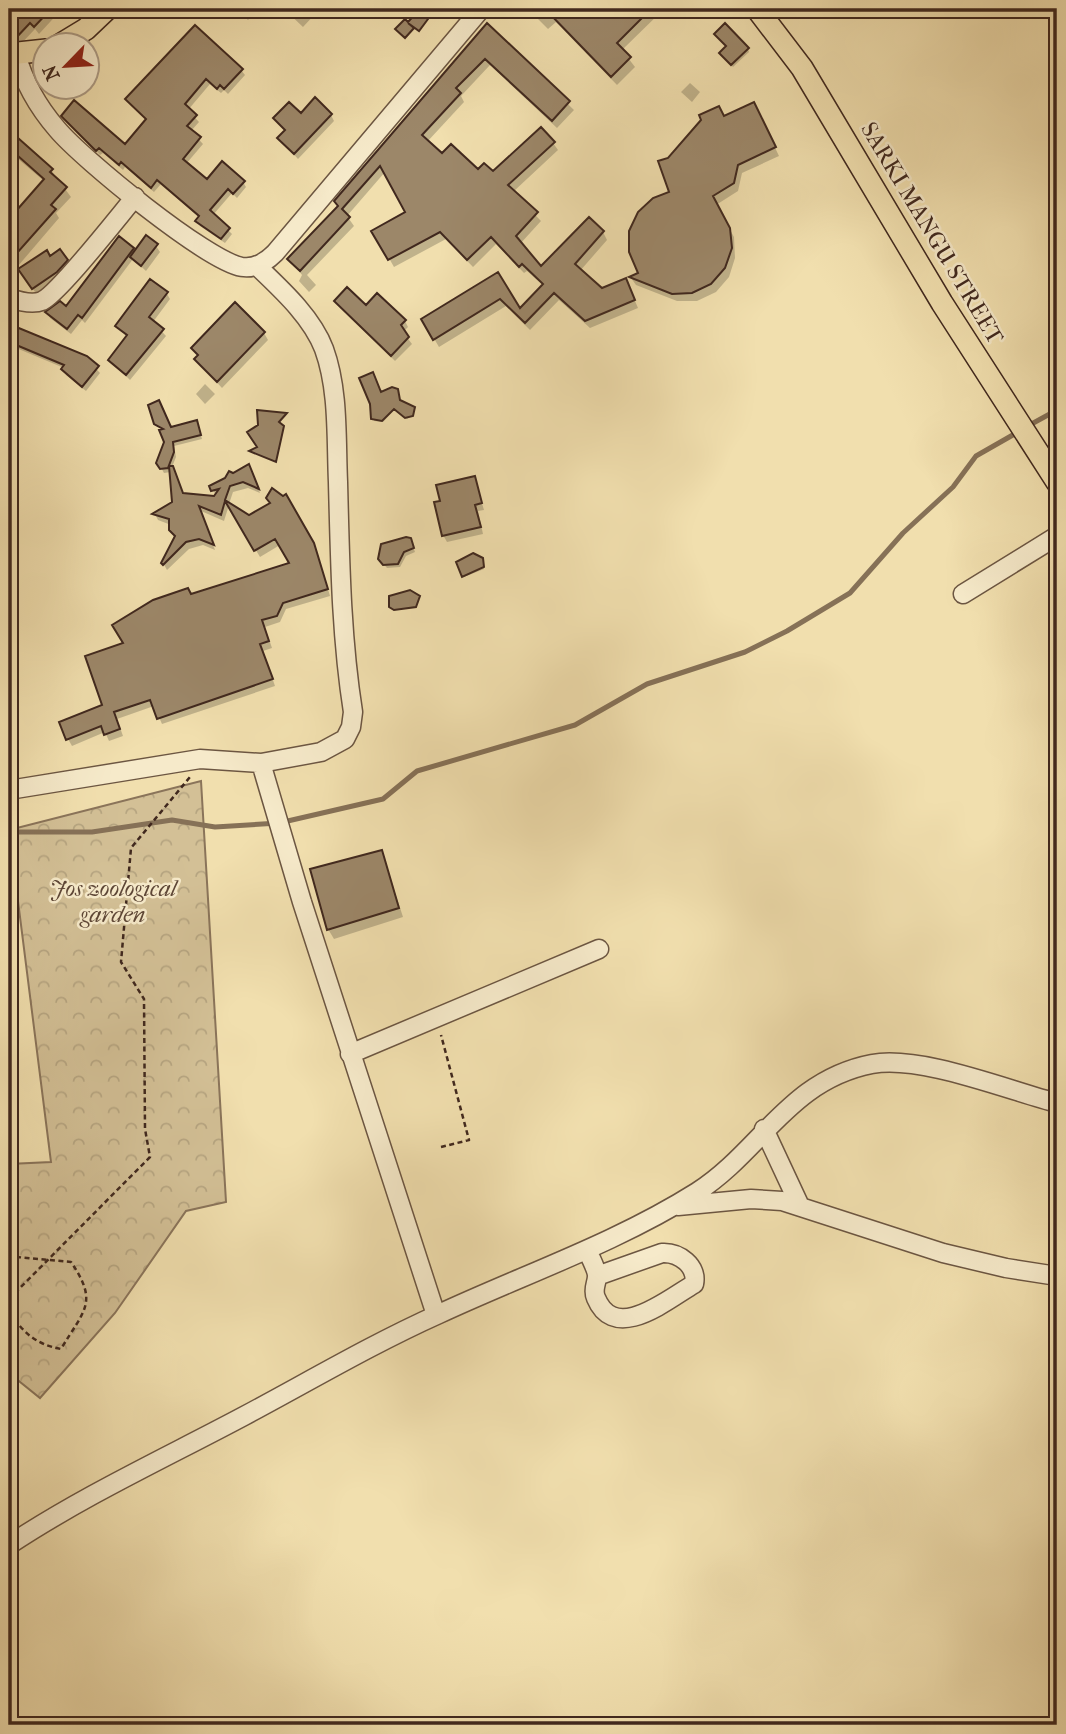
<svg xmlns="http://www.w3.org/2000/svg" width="1066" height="1734" viewBox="0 0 1066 1734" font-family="'IM FELL French Canon',serif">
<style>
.park{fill:url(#park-crowns);stroke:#8a745a;stroke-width:2}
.shadow{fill:#0003}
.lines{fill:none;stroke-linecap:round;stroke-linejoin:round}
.stream{stroke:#867157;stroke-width:5}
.building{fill:#9c8769;stroke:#40281e;stroke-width:2}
.minor-casing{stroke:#6c5642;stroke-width:21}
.major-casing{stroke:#40281e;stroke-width:24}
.path{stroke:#40281e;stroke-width:2.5;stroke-dasharray:5 3.5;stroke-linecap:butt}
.minor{stroke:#f6eaca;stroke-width:18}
.major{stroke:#f1dfae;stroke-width:21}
.labels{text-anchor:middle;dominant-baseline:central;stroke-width:5;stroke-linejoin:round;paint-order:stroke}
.street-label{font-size:23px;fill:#40281e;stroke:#f6eaca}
.park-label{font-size:23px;font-style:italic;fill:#5d4636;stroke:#f6eaca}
</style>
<defs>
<pattern id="park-crowns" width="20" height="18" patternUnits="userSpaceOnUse" patternTransform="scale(1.75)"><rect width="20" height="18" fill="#d3c096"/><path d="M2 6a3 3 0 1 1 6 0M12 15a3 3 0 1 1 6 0" fill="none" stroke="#b6a581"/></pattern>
</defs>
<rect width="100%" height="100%" fill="#f1dfae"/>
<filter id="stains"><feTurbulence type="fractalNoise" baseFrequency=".00286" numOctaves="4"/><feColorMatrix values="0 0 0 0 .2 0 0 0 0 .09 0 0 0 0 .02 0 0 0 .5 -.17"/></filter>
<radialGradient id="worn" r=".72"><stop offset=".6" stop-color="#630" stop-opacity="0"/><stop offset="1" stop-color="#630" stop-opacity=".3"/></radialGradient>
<path class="park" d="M201 781 226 1202 186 1211 115 1313 40 1398 9 1373V1164L51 1162 9 830Z"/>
<path class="shadow" d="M9 9H62L39 34 35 29 20 45 9 35Z
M236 9H259L248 20Z
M284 9H315L317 12 303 27Z
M371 9H386L378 16Z
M528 9H664L622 50 635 67 617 85 556 22 548 29Z
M698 9H715L716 10 709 18Z
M487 26 574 110 557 128 490 65 461 96 464 102 427 142 442 156 478 172 493 174 553 143 558 150 513 192 541 221 520 244 541 268 603 232 607 240 580 271 601 290 626 280 638 308 590 328 559 300 530 330 506 306 439 347 423 320 498 274 520 310 544 286 527 271 524 273 496 244 473 267 446 239 394 267 374 232 407 213 385 172 347 216 354 226 307 275 316 285 309 292 299 281 302 275 290 259 339 207Z
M748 49 749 52 733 67 723 56Z
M241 70 245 75 228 94 224 90 221 93 210 84 188 110 199 122 191 131 203 144 186 164 207 182H243L246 187 237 198 232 193 213 215 232 234 225 243 200 226 197 221 200 218 161 184 154 192 125 167 123 170 103 153 100 155 63 116 125 147 147 120 127 99Z
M690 83 700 92 692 102 681 92Z
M758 112 779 156 742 173 738 191 716 205 734 237 735 258 729 277 716 292 697 301H677L636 285 631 278 640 274 671 193 669 160 724 118Z
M331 115 334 121 298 159 279 138 286 132 275 119Z
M9 133 51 170 71 197 56 213 59 218 18 266 15 262 9 269V222L44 181 17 158 9 167Z
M156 246 160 252 146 271 133 259 85 323 82 320 71 334 50 318 47 313 66 309 133 249 135 253Z
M60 251 70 268 37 295 24 276Z
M167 294 170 299 153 322 166 336 130 380 110 360 127 337 117 326Z
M336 302 405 321 408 327 403 332 412 344 395 361Z
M9 326 86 358 100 373 86 391 66 375 64 368 9 345Z
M264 333 268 340 222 388 196 360 199 356 193 348Z
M205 384 215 394 205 404 196 394Z
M381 394 411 406 414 414 407 419 395 409 383 422 374 421Z
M197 422 202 439 174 446 176 457 172 467 183 495 216 496 212 487 249 466 260 493 248 488 233 492 229 504 317 552 330 596 286 609 280 622 265 627 272 648 263 651 275 686 162 724 154 706 117 719 123 736 109 741 105 732 72 746 68 739 104 706 126 644 191 596 292 564 280 545 260 557 229 505 224 521 201 511 215 550 203 545 189 549 167 570 163 563 176 538 171 525 158 520 155 514 173 503 171 472 164 473 158 462 166 442 164 431 156 423 171 429Z
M474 478 484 510 478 511 483 534 447 542 443 535 442 502Z
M412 544 415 552 406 556 400 567 387 568 379 559 382 546Z
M483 561 484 569 464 577 458 563Z
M382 852 403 917 334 939 328 929Z"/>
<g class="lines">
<path class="stream" d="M1026 427 1057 410
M9 832H92L172 820 215 827 279 823 383 799 417 771 575 725 647 684 745 652 787 631 850 593 903 533 953 487 976 456 1018 432"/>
</g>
<path class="building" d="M9 9H51L34 27 30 23 14 40 9 41Z
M545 9H651L617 43 631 57 611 77Z
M418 11 428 19 419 31 408 23 414 28 405 38 395 29 405 19 408 22Z
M487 23 570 101 552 121 485 59 456 88 461 93 422 135 442 153 451 144 478 169 484 163 493 171 541 127 555 142 508 185 538 212 516 236 541 266 589 217 604 231 575 264 602 288 626 278 635 300 585 321 554 293 525 323 500 299 433 340 421 319 498 272 520 308 543 284 522 264 519 267 491 237 467 260 440 232 388 260 371 231 405 212 380 166 342 209 350 217 300 271 287 259 338 206 334 201Z
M725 23 749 48 731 65 719 53 726 46 714 34Z
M195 25 243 69 224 89 220 85 217 89 206 79 185 104 197 115 187 126 201 137 183 159 207 179 222 161 245 181 233 194 228 189 210 210 230 228 221 239 195 221 199 216 157 180 151 188 121 162 119 165 99 148 96 151 61 116 74 100 125 144 146 119 125 99Z
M315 97 332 114 294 154 277 138 285 130 273 118 289 102 301 113Z
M754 102 776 147 738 165 734 183 713 196 730 228 732 248 725 268 711 284 692 293 672 294 629 277 638 273 629 252V231L638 212 653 198 669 192 658 161 668 158 701 120 699 115 719 106 724 116Z
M9 130 53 169 50 172 67 187 51 205 56 209 9 262V219L44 179 9 148Z
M146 235 158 244 141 266 130 257Z
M119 236 134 248 82 318 78 315 67 329 45 312 60 301 66 306Z
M60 249 68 260 57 272 32 289 18 269 47 250 50 256Z
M150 279 168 292 149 317 164 329 126 375 108 360 127 335 115 326Z
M347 287 366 305 377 293 406 320 401 325 409 337 391 356 334 301Z
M235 302 265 332 217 382 194 359 198 355 191 348Z
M9 324 87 356 99 366 82 387 61 369 64 365 9 342Z
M373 372 381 392 392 387 398 389 400 400 415 407 413 416 405 418 394 409 382 421 371 419 370 404 359 378Z
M159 400 171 427 197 420 201 435 173 442 174 452 168 468 160 469 156 463 164 442 159 430 163 429 154 424 148 405Z
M257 410 287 413 279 422 284 426 276 462 249 451 257 447 247 432 258 425Z
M249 464 259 489 243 482 230 486 225 500 249 515 270 503 266 498 272 488 283 496 286 494 314 543 328 589 283 603 277 616 262 620 269 641 260 644 273 679 157 719 150 700 114 712 120 729 104 735 101 726 66 740 59 722 102 705 85 656 123 643 112 625 153 600 188 588 191 594 289 563 275 539 254 551 225 501 221 515 199 506 214 545 199 539 186 542 163 565 161 563 175 536 169 530V519L152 514 172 502 169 466H173L183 493 214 496 219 489 211 491 209 486 225 478 229 471 233 473Z
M475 476 482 503 475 505 481 527 442 536 434 502 440 501 436 485Z
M406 537 411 538 414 548 404 552 398 564 383 565 378 559 381 544Z
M473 553 483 558 484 567 462 577 456 562Z
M410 590 420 596 416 607 394 610 389 607V596Z
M382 850 399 908 327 930 310 869Z"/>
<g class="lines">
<defs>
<path id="minor" d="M16 54C24 83 38 107 57 129 82 159 207 261 242 267 255 269 266 262 275 253L481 9
M9 298C18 301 32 305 42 301 59 293 119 216 135 197
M963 594 1057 536
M261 763 302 902 436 1315
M9 790 200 759 261 763 321 752 345 739 351 727 353 712C341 636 340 559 338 482 336 439 339 390 324 349 312 317 281 289 257 266
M350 1054 599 949
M764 1129 799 1204
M678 1206 751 1199 782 1201 943 1253 1006 1268 1057 1276
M588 1251C590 1258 597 1269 597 1276 597 1284 592 1289 596 1298 615 1344 668 1299 694 1284 698 1266 679 1252 662 1253L597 1276
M9 1545C83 1496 165 1458 244 1416 308 1382 372 1344 439 1314 525 1274 616 1243 697 1192 761 1151 789 1080 872 1064 921 1055 1007 1090 1057 1103"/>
<path id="major" d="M757 9 802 68 942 303 1057 482
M58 46 86 29 107 9
M9 54 46 50"/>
</defs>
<use href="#minor" class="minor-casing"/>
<use href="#major" class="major-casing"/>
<path class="path" d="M441 1147 469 1140 441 1035
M9 1262 17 1257 71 1262C99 1303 84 1310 61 1349 35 1344 24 1333 9 1312
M9 1299 150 1157 145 1129 144 999 121 962 131 848 190 777"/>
<use href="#minor" class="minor"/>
<use href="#major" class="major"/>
</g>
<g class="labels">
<g class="street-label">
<text transform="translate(932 233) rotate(59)">SARKI MANGU STREET</text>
</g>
<g class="park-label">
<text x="113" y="888">Jos zoological<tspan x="113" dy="26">garden</tspan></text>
</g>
</g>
<rect width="1066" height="1734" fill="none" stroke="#f1dfae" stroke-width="35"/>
<rect x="10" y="10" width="1045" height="1713" fill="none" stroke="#40281e" stroke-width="3.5"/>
<rect x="18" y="18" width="1031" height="1699" fill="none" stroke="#40281e" stroke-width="2"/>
<g transform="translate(66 66) rotate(245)"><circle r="33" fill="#f6eaca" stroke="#ad9c85" stroke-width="2"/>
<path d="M0-5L12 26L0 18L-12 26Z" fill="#8f2418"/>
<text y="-10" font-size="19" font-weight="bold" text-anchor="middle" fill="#40281e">N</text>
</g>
<rect width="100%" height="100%" filter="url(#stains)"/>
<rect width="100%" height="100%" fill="url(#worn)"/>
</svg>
